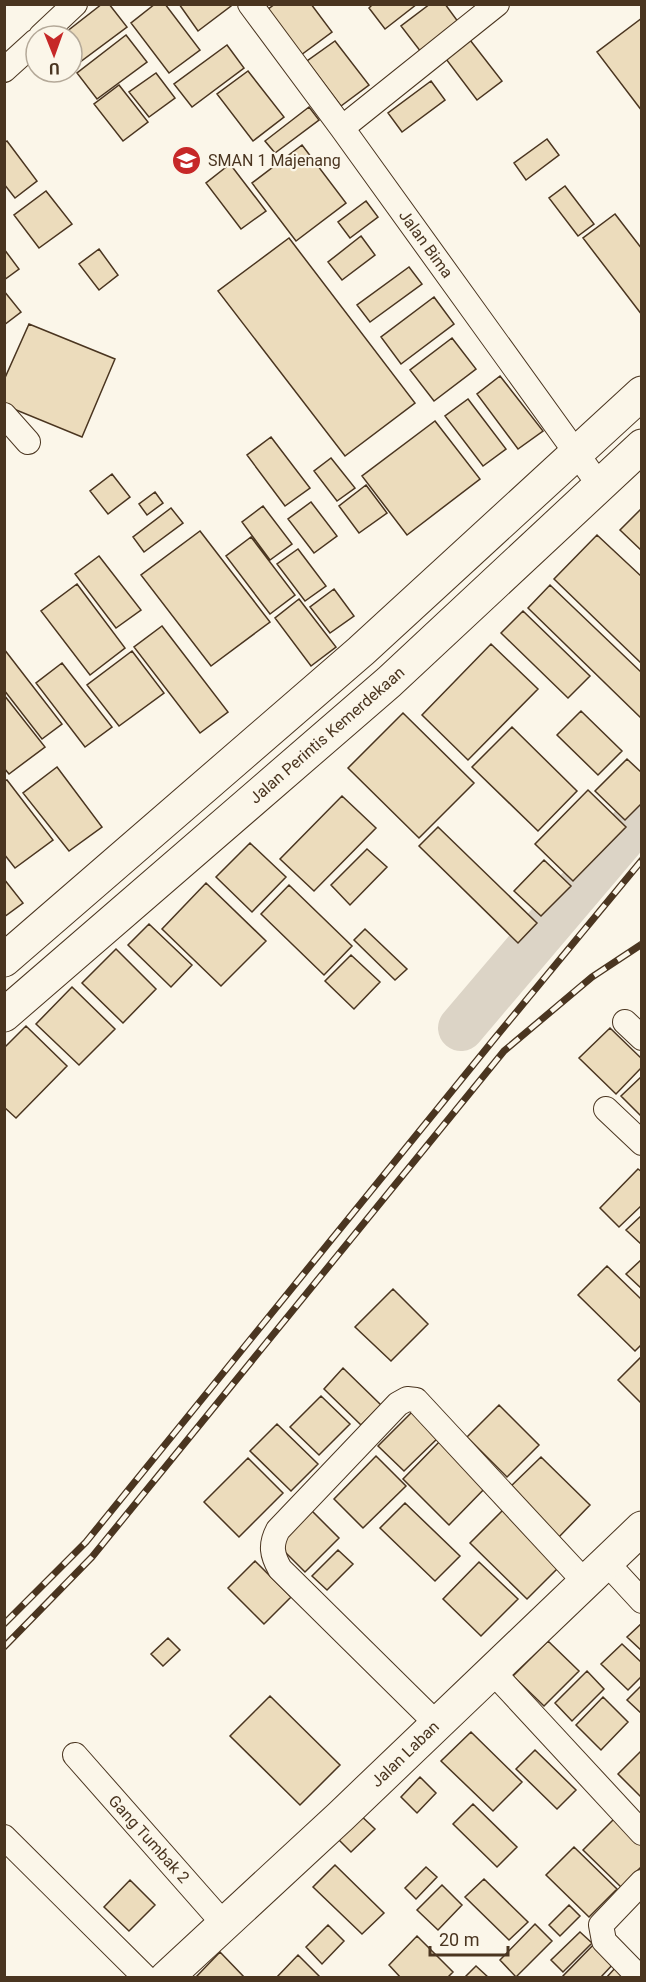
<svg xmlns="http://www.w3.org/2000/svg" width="646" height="1982" viewBox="0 0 646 1982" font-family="Roboto,sans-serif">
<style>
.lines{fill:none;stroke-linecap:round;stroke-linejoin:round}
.river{stroke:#dcd4c6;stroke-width:46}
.building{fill:#ecdcbc;stroke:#4a3520;stroke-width:1.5}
.street-casing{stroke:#4a3520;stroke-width:26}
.secondary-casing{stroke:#4a3520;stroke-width:35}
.street{stroke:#fbf6e9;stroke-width:24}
.secondary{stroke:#fbf6e9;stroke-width:33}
.rail-casing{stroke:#4a3520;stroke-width:7}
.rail{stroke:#fbf6e9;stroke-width:4.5;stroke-dasharray:14;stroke-linecap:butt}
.labels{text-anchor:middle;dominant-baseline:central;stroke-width:4.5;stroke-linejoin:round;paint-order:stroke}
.poi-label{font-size:16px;fill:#4a3520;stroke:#fbf6e9;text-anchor:start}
.street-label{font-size:16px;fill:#4a3520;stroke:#fbf6e9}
</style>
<rect width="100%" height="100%" fill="#fbf6e9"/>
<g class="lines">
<path class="river" d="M461 1028 642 815"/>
</g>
<path class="building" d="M102 4H109L127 27 72 68V36H61Z
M155 4H165L200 50 169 73 131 23Z
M179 4H230L231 6 198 31Z
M275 4H311L332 32 301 55 267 10Z
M373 4H417L385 29 369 8Z
M430 4H445L459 23 421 52 401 26Z
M642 18V111L597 52Z
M126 35 147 62 97 99 77 73Z
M470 40 502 81 477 100 446 59Z
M335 41 369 85 341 106 307 61Z
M227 45 244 68 192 107 174 84Z
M248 71 284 117 253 141 217 94Z
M156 73 175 98 149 117 129 92Z
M431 81 445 100 402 132 388 113Z
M119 85 148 122 123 141 94 104Z
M309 107 319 120 275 153 265 141Z
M547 139 559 155 526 180 514 163Z
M7 141 37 181 15 198 4 184V143Z
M302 145 346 203 296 241 252 183Z
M230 164 266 211 241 229 206 183Z
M565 186 594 224 578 236 549 198Z
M46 191 72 224 39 248 14 215Z
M366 201 378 217 350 238 338 222Z
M615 214 642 249V315L583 238Z
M361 236 375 255 342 280 328 262Z
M289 238 415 403 345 456 218 291Z
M4 249 19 269 4 280Z
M99 249 118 275 99 290 79 264Z
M409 267 422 284 370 322 357 305Z
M4 291 21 312 4 325Z
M434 297 454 324 401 364 381 337Z
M29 324 115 359 82 437 4 405V380Z
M452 338 476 369 434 401 410 370Z
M500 376 543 431 518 449 477 394Z
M468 399 506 449 483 466 445 416Z
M435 421 480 479 407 535 362 476Z
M271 437 310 488 285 506 247 455Z
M331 458 355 488 337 501 314 471Z
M112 474 130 497 108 514 90 491Z
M366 485 387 513 359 533 339 506Z
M155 492 163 503 147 515 139 504Z
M311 502 337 536 314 553 288 519Z
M263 506 292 544 270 560 242 522Z
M171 508 183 523 144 552 133 537Z
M642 508V551L620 530Z
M200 531 270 622 211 666 141 575Z
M597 535 642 577V664L554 579Z
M251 537 295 595 270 614 226 556Z
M298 549 326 586 305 601 277 564Z
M99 556 141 610 116 628 75 574Z
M77 584 125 648 90 675 41 611Z
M550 585 642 673V719L528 608Z
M334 589 354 616 330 633 310 607Z
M299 599 336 647 311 666 275 618Z
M523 611 590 676 568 698 501 633Z
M162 626 228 712 200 733 134 647Z
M491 644 538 689 468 760 422 715Z
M4 649 62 724 42 739 4 690Z
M132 651 164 693 119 726 87 685Z
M62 663 112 727 85 747 36 683Z
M4 695 45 747 9 774 4 768Z
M581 711 622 751 598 775 557 735Z
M403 713 474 783 419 838 348 768Z
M512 727 577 791 538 831 472 767Z
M627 759 642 773V803L625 820 595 791Z
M57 767 102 827 69 851 23 793Z
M7 780 53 840 15 868 4 854V781Z
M588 790 626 827 573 881 535 844Z
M342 796 376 828 314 891 280 859Z
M438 827 537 923 518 943 419 846Z
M250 843 286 877 252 912 216 877Z
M367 849 387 867 350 905 331 885Z
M544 860 571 886 541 916 514 891Z
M4 879 23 903 4 917Z
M206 883 266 941 221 986 162 929Z
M289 885 352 946 324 975 261 914Z
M149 924 192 965 171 987 128 945Z
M365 929 407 969 395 980 354 940Z
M116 949 156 989 123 1023 82 983Z
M351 955 380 982 354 1009 325 981Z
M72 987 115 1029 79 1065 36 1024Z
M26 1026 67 1066 16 1118 4 1107V1048Z
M610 1028 642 1059V1067L616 1094 579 1058Z
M642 1076V1117L621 1096Z
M638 1169 642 1172V1205L619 1227 600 1208Z
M642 1215V1245L626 1230Z
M642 1259V1289L626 1274Z
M607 1266 642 1300V1344L635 1351 578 1295Z
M393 1289 428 1324 391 1361 355 1327Z
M640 1358 642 1359V1404L618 1380Z
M343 1368 381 1405 361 1425 324 1389Z
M321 1396 350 1424 319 1455 290 1427Z
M499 1405 539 1445 507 1477 467 1437Z
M415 1409 441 1435 404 1471 378 1446Z
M277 1424 318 1464 291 1491 250 1451Z
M442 1439 489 1484 449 1525 403 1479Z
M376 1456 406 1486 363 1528 334 1499Z
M541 1457 590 1505 558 1538 508 1489Z
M248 1458 283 1493 239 1537 204 1502Z
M405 1503 460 1556 435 1581 380 1528Z
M506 1507 563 1563 527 1599 470 1543Z
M311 1510 339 1538 305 1572 277 1544Z
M338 1550 353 1564 327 1590 312 1576Z
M255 1561 291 1597 264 1624 228 1588Z
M479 1562 518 1599 481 1636 443 1599Z
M642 1623V1651L627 1637Z
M168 1638 180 1650 163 1666 151 1654Z
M548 1641 579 1671 544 1706 513 1676Z
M622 1644 642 1663V1676L628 1690 601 1664Z
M587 1671 604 1689 572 1721 555 1703Z
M642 1685V1714L627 1700Z
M270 1696 340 1765 300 1805 230 1736Z
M603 1697 628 1722 601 1750 576 1725Z
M471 1732 522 1782 493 1811 441 1761Z
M535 1750 576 1790 557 1809 516 1769Z
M640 1752 642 1754V1798L618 1774Z
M420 1777 436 1793 417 1813 401 1797Z
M473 1804 517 1847 497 1867 453 1824Z
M357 1812 375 1829 351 1852 334 1835Z
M615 1818 642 1844V1866L621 1887 583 1850Z
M574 1847 617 1889 589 1917 546 1875Z
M335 1865 384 1913 362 1934 313 1887Z
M426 1867 437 1877 416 1899 405 1888Z
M484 1879 528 1922 509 1940 465 1897Z
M130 1880 155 1905 129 1931 104 1907Z
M442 1885 462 1905 438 1930 417 1910Z
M569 1905 580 1916 560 1936 549 1925Z
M535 1924 552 1941 516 1977 500 1960Z
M328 1925 344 1941 322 1964 306 1947Z
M580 1932 592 1943 563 1972 551 1960Z
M417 1936 453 1972 447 1978H401L389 1965Z
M596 1942 616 1961 600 1978H564L563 1976Z
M220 1952 245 1978 196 1977Z
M298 1955 321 1978H276Z
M476 1966 489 1978H464Z
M616 1967 626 1978H606Z"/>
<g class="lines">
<defs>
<path id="street" d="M250 4 342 128 600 486
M41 36 75 4
M4 70 36 41
M342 128 497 4
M4 415 28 442
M625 1022 642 1038
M606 1109 642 1143
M606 1562 642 1601
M492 1671 642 1833
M437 1724 280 1569C272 1555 270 1545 278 1530L398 1404 407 1399 416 1400 585 1582
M75 1755 224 1924
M4 1837 146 1978
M640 1978 604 1941 601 1925 642 1882"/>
<path id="secondary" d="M4 960 361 651 642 393
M4 1015 389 682 642 446
M166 1978 341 1816 642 1528"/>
</defs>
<use href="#street" class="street-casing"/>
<use href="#secondary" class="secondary-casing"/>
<use href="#street" class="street"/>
<use href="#secondary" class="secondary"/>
<defs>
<path id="rail" d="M4 1624 86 1542 495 1038 642 860
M4 1647 92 1557 504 1051 592 977 642 944"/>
</defs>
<use href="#rail" class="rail-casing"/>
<use href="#rail" class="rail"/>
</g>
<defs>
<symbol id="school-disc" viewBox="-11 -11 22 22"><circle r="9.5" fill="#c62828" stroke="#fbf6e9"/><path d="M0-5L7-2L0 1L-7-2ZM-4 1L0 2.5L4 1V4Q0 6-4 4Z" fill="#fff"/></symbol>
</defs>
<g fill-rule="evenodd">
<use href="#school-disc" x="170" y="144" width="33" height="33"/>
</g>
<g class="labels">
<g class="poi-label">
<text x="208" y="160">SMAN 1 Majenang</text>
</g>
<g class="street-label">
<text transform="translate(426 244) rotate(54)">Jalan Bima</text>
<text transform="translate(327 735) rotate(-41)">Jalan Perintis Kemerdekaan</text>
<text transform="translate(405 1754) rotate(-44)">Jalan Laban</text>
<text transform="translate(149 1839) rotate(48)">Gang Tumbak 2</text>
</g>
</g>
<rect width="646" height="1982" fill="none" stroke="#4a3520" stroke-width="12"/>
<g transform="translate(54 54) rotate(179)"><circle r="28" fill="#fbf6e9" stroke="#b4a999" stroke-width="1.5"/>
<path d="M0-4.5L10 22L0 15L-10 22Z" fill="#c62828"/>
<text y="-9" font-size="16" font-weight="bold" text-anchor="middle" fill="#4a3520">U</text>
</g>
<path d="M430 1946v9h78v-9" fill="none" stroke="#4a3520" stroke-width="3"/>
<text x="439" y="1946" font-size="18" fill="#4a3520" stroke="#fbf6e9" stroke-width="4.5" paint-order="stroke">20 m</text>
</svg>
